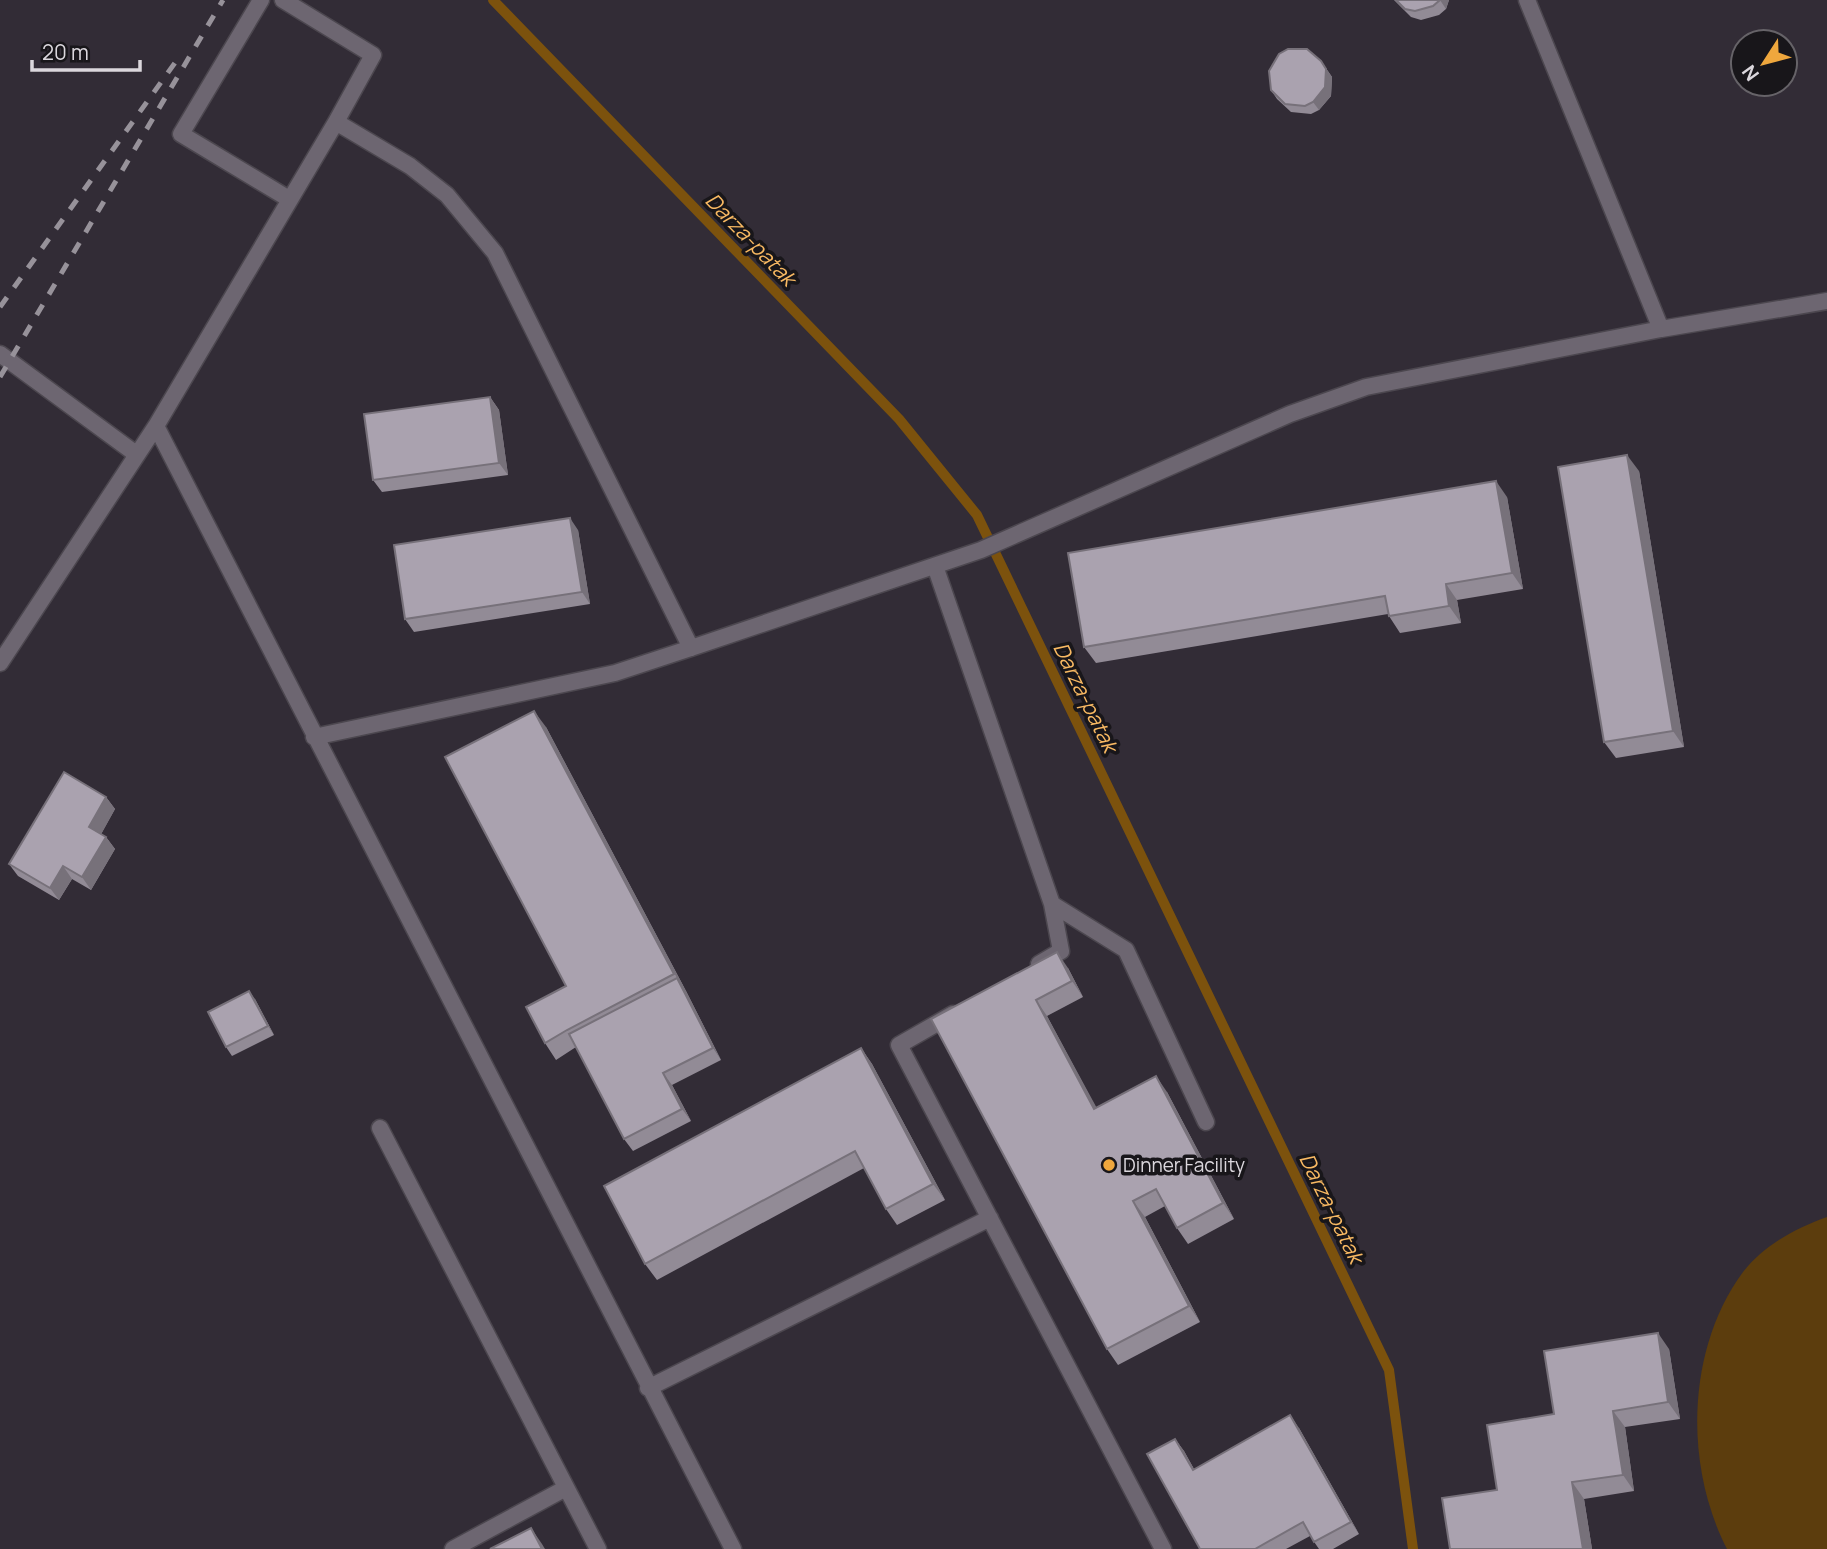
<svg xmlns="http://www.w3.org/2000/svg" width="1827" height="1549" viewBox="0 0 1827 1549" font-family="Manrope,sans-serif">
<style>
.garden{fill:#5c3d0d}
.lines{fill:none;stroke-linecap:round;stroke-linejoin:round}
.stream{stroke:#7c520d;stroke-width:10}
.lane-casing{stroke:#4c474f;stroke-width:19}
.lane{stroke:#6d6671;stroke-width:16}
.rail{stroke:#97929a;stroke-width:5;stroke-dasharray:12 12;stroke-linecap:butt}
.wall{fill:#928b96}
.shaded-wall{fill:#77717a}
.building{fill:#aaa2af;stroke:#77717a;stroke-width:2}
.poi-dot{fill:#efa73d;stroke:#18161a;stroke-width:2.5}
.labels{text-anchor:middle;dominant-baseline:central;stroke-width:7;stroke-linejoin:round;paint-order:stroke}
.poi-label{font-size:19px;fill:#dbd7dd;stroke:#18161a;text-anchor:start}
.water-label{font-size:21px;font-style:italic;fill:#f8b963;stroke:#18161a}
</style>
<rect width="100%" height="100%" fill="#322c36"/>
<path class="garden" d="M1827 1217V1549H1727C1684 1466 1686 1349 1743 1272 1764 1245 1796 1228 1827 1217Z"/>
<g class="lines">
<path class="stream" d="M493 0 899 419 977 515 1389 1370 1413 1549"/>
<defs>
<path id="lane" d="M261 0 181 134 289 199
M283 0 373 55 336 122
M1527 0 1661 329 1827 301
M0 354 136 454
M935 566 1052 904 1061 951 1039 964
M691 648 495 253 447 195 410 166 336 122 156 426 733 1549
M0 663 156 426
M314 737 615 673 691 648 981 550 1290 414 1366 387 1661 329
M1052 904 1126 950 1206 1122
M953 1014 899 1045 1163 1549
M380 1128 598 1549
M648 1388 990 1218
M453 1549 566 1488"/>
</defs>
<use href="#lane" class="lane-casing"/>
<use href="#lane" class="lane"/>
<path class="rail" d="M0 307 177 60
M0 377 223 0"/>
</g>
<path class="wall" d="M1394 0H1449L1446 9 1439 15 1421 20 1411 17Z
M1321 61 1332 77 1331 96 1319 110 1311 114 1291 112 1277 99 1271 90Z
M490 397 499 410 508 475 382 492 373 480Z
M1639 471 1684 747 1616 758 1604 742Z
M1507 497 1523 589 1457 600 1461 623 1400 633 1389 616 1388 614 1096 663 1084 647Z
M578 530 590 604 414 632 405 619Z
M546 727 686 991 721 1060 672 1085 691 1121 633 1151 624 1139 576 1047 556 1060 545 1043 566 986Z
M106 797 115 809 101 834 106 837 115 849 91 890 72 879 59 900 18 876 9 864Z
M1068 968 1083 997 1047 1016 1096 1108 1167 1092 1234 1219 1188 1244 1177 1228 1165 1206 1145 1217 1200 1322 1118 1365 1107 1349 931 1019Z
M255 999 274 1035 232 1056 226 1047Z
M861 1048 872 1064 945 1200 897 1225 886 1209 864 1168 657 1280 645 1264Z
M1669 1349 1680 1419 1625 1427 1634 1491 1584 1499 1592 1549H1450L1497 1490 1554 1414Z
M1299 1428 1359 1534 1333 1549H1319L1310 1536 1286 1549H1200L1175 1439 1184 1451 1194 1469Z"/>
<path class="shaded-wall" d="M1440 0H1449L1446 9Z
M1321 61 1332 77 1331 96 1319 110 1313 102Z
M490 397 499 410 508 475 499 463Z
M1627 455 1639 471 1684 747 1673 731Z
M1496 481 1507 497 1523 589 1512 573Z
M570 518 578 530 590 604 582 592Z
M1446 584 1457 600 1461 623 1449 606Z
M534 711 546 727 686 991 721 1060 713 1048 677 978Z
M106 797 115 809 98 840 89 827Z
M106 837 115 849 91 890 82 877Z
M63 866 72 879 59 900 50 888Z
M1057 952 1068 968 1083 997 1072 981Z
M249 991 255 999 274 1035 268 1026Z
M1036 1000 1047 1016 1106 1125 1094 1109Z
M861 1048 872 1064 945 1200 933 1184Z
M663 1073 672 1085 691 1121 682 1109Z
M1156 1076 1167 1092 1234 1219 1223 1203Z
M1133 1201 1145 1217 1200 1322 1189 1306Z
M1658 1333 1669 1349 1680 1419 1668 1402Z
M1613 1411 1625 1427 1634 1491 1623 1475Z
M1290 1415 1299 1428 1359 1534 1351 1522Z
M1175 1439 1184 1451 1201 1482 1193 1470Z
M1572 1482 1584 1499 1592 1549H1583Z
M531 1528 542 1544 545 1549H542Z"/>
<path class="building" d="M1396 0H1440L1433 6 1415 11 1405 9Z
M1288 49H1307L1321 61 1326 69 1325 87 1313 102 1305 106 1285 104 1271 90 1269 71 1279 54Z
M490 397 499 463 373 480 364 414Z
M1627 455 1673 731 1604 742 1558 467Z
M1496 481 1512 573 1446 584 1449 606 1389 616 1385 596 1084 647 1068 553Z
M570 518 582 592 405 619 394 545Z
M534 711 674 974 567 1030 545 1043 526 1007 566 986 445 757Z
M64 772 106 797 89 827 106 837 82 877 63 866 50 888 9 864Z
M1057 952 1072 981 1036 1000 1094 1109 1156 1076 1223 1203 1177 1228 1156 1189 1133 1201 1189 1306 1107 1349 931 1019Z
M677 978 713 1048 663 1073 682 1109 624 1139 569 1034Z
M249 991 268 1026 226 1047 208 1012Z
M861 1048 933 1184 886 1209 855 1151 645 1264 604 1186Z
M1658 1333 1668 1402 1613 1411 1623 1475 1572 1482 1583 1549H1450L1442 1498 1497 1490 1487 1425 1554 1414 1544 1351Z
M1290 1415 1351 1522 1314 1542 1303 1522 1255 1549H1200L1147 1454 1175 1439 1193 1470Z
M531 1528 542 1549H490Z"/>
<circle class="poi-dot" cx="1109" cy="1165" r="7"/>
<g class="labels">
<g class="poi-label">
<text x="1123" y="1165">Dinner Facility</text>
</g>
<g class="water-label">
<text transform="translate(751 239) rotate(46)">Darza-patak</text>
<text transform="translate(1086 697) rotate(64)">Darza-patak</text>
<text transform="translate(1332 1208) rotate(64)">Darza-patak</text>
</g>
</g>
<g transform="translate(1764 63) rotate(234)"><circle r="33" fill="#18161a" stroke="#666368" stroke-width="2"/>
<path d="M0-5L12 26L0 18L-12 26Z" fill="#efa73d"/>
<text y="-10" font-size="19" font-weight="bold" text-anchor="middle" fill="#dbd7dd">N</text>
</g>
<path d="M32 60v10h108v-10" fill="none" stroke="#dbd7dd" stroke-width="3.5"/>
<text x="42" y="60" font-size="21" fill="#dbd7dd" stroke="#18161a" stroke-width="5" paint-order="stroke">20 m</text>
</svg>
